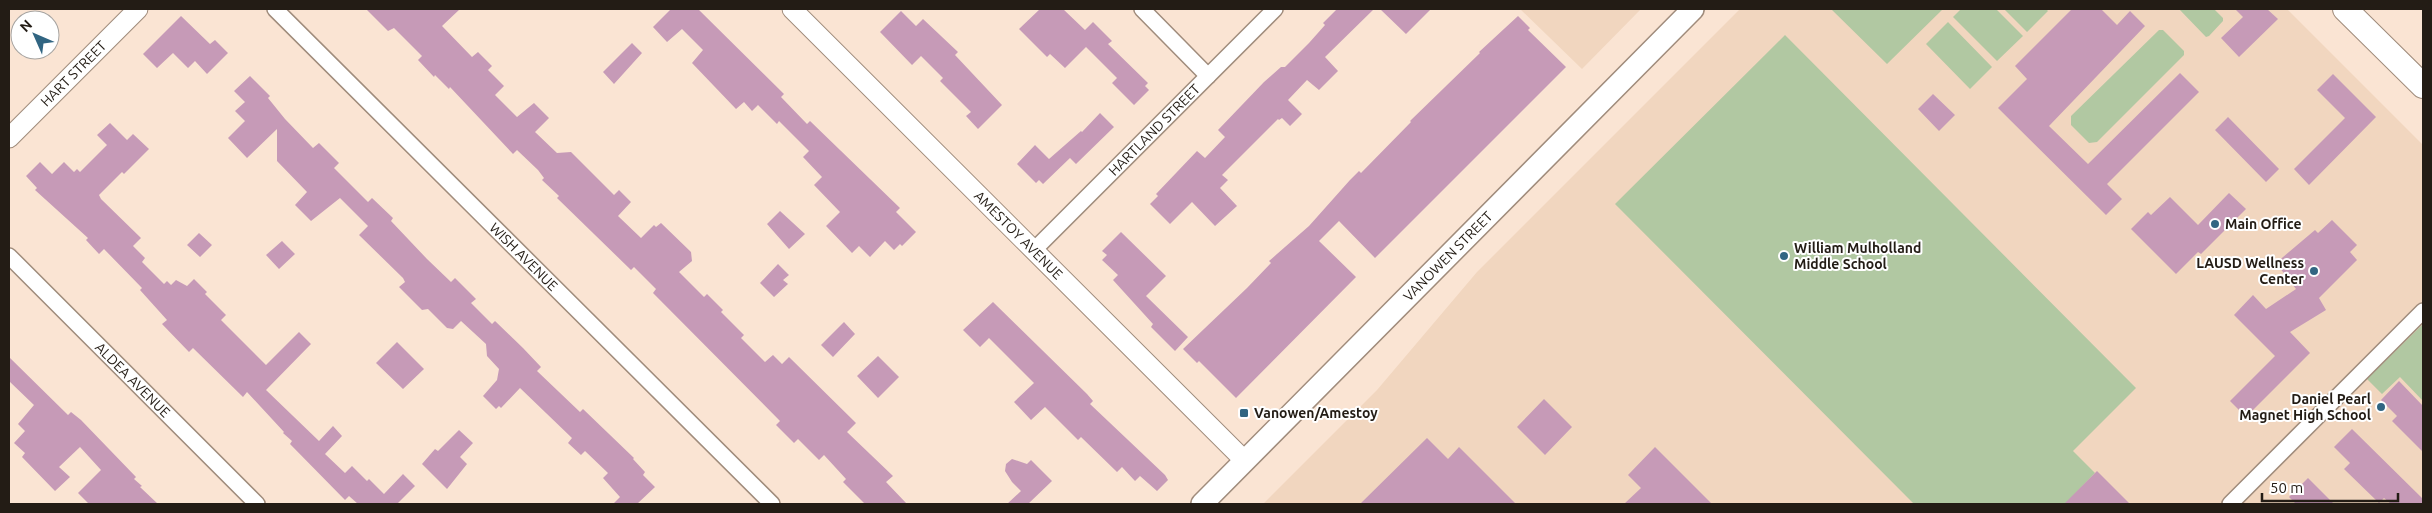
<svg xmlns="http://www.w3.org/2000/svg" width="2432" height="513" viewBox="0 0 2432 513" font-family="Ubuntu,sans-serif">
<style>
.built{fill:#f1d6bf}
.green{fill:#b1c8a2}
.building{fill:#c69ab7}
.lines{fill:none;stroke-linecap:round;stroke-linejoin:round}
.minor-casing{stroke:#a08c7c;stroke-width:18}
.tertiary-casing{stroke:#a08c7c;stroke-width:21}
.secondary-casing{stroke:#a08c7c;stroke-width:24}
.primary-casing{stroke:#a08c7c;stroke-width:26}
.minor{stroke:#fff;stroke-width:15}
.tertiary{stroke:#fff;stroke-width:19}
.secondary{stroke:#fff;stroke-width:21}
.primary{stroke:#fff;stroke-width:24}
.poi-dot{fill:#316582;stroke:#fff;stroke-width:2}
.labels{text-anchor:middle;dominant-baseline:central;stroke-width:4;stroke-linejoin:round;paint-order:stroke}
.street-label{font-size:14px;fill:#231c15;stroke:#fff}
.poi-label{font-size:14px;font-weight:bold;fill:#231c15;stroke:#fff;text-anchor:start}
</style>
<rect width="100%" height="100%" fill="#fae4d3"/>
<path class="built" d="M1520 9H1641L1582 69Z
M1740 9H2287L2423 145V504H1263L1377 390 1477 272Z"/>
<path class="green" d="M1831 9H1943L1887 64Z
M1961 9H1996L2023 36 1997 61 1953 17Z
M2004 9H2046L2048 11 2027 32Z
M2179 9H2214L2223 18V21L2209 36 2206 37Z
M1948 22 1992 67 1970 89 1926 44Z
M2159 30H2163L2184 51V55L2097 142 2089 143 2071 125V116Z
M1785 35 2136 388 2073 451 2095 473 2068 501 2071 504H1914L1615 204Z
M2423 324V401L2400 377 2382 394 2367 379Z"/>
<path class="building" d="M366 9H460L442 26 472 57 478 52 492 66 488 70 504 86 495 95 517 117 534 103 549 118 535 132 557 153 571 152 614 195 619 190 631 202 618 216 641 238 654 225 656 227 661 223 691 252 692 261 679 272 704 297 707 294 723 310 721 312 744 335 741 338 765 362 773 355 782 364 789 357 856 423 847 432 893 476 886 482 907 504H865L843 482 846 479 824 455 819 460 798 439 794 443 776 425 780 421 653 293 656 289 634 267 631 270 557 198 559 196 542 180 544 178 538 170 517 150 513 154 450 87 449 89 435 75 434 77 418 60 422 56 394 28 388 31Z
M671 9H698L784 94 781 97 807 124 810 121 900 208 896 212 916 232 902 246 900 244 894 250 885 241 870 257 859 246 852 253 826 226 840 212 814 185 822 177 803 157 809 151 779 121 777 124 758 105 752 111 744 102 736 109 692 63 703 50 682 29 667 42 653 27Z
M1040 9H1063L1085 30 1093 22 1112 41 1108 44 1148 83 1145 86 1149 90 1134 105 1112 83 1117 78 1086 47 1065 68 1050 54 1047 57 1019 29Z
M1337 9H1374L1325 57 1338 71 1319 90 1307 80 1288 100 1302 114 1290 126 1282 118 1279 120 1278 119 1222 175 1228 180 1220 188 1237 206 1215 226 1192 202 1170 224 1150 204 1158 196 1156 194 1197 151 1205 158 1225 137 1218 130 1264 82 1281 67H1285L1309 43 1325 25 1323 23Z
M1380 9H1431L1406 34Z
M2072 9H2101L2117 25 2130 11 2145 26 2049 126 2088 164 2180 73 2199 92 2107 184 2122 199 2106 215 1998 108 2027 79 2015 66Z
M2235 9H2267L2278 19 2239 57 2221 38 2243 17Z
M901 11 916 26 923 19 958 52 955 55 1002 105 978 129 966 116 971 112 940 81 943 78 921 56 912 65 880 32Z
M181 16 210 44 215 40 228 53 207 74 195 61 188 68 173 53 157 68 143 54Z
M1518 16 1530 28 1528 30 1566 67 1375 258 1339 221 1319 241 1356 277 1236 398 1199 361 1197 363 1183 349 1247 288 1271 263 1269 261 1309 226 1350 180 1359 171 1361 173 1411 122 1410 121 1480 53 1479 52Z
M632 43 642 53 614 84 603 72Z
M2333 74 2376 117 2309 185 2294 169 2345 118 2317 90Z
M250 76 270 96 268 98 285 119 313 148 319 143 339 163 334 168 368 202 372 198 393 218 391 221 427 259 451 282 455 278 476 299 471 303 492 324 495 321 523 348 541 367 537 371 580 412 583 409 634 458 633 459 645 472 643 475 655 487 637 504H613L620 497 603 478 608 473 585 451 581 455 568 443 572 438 520 388 501 408 499 406 496 409 483 396 497 380 499 369 487 356 486 344 461 321 453 329 447 328 428 309 422 310 399 287 405 282 403 278 359 235 368 226 340 198 311 221 295 205 307 192 277 161V129L247 158 228 138 245 121 235 111 245 102 234 91Z
M1933 94 1955 115 1939 131 1918 109Z
M1100 113 1114 127 1076 164 1070 158 1043 184 1039 180 1036 183 1017 164 1035 145 1049 159 1081 131 1082 132Z
M2228 117 2279 169 2266 182 2215 130Z
M110 123 127 140 133 134 149 149 124 174 122 172 99 195 101 199 141 238 133 246 145 258 142 262 164 284 167 281 171 285 176 280 187 286 194 279 207 292 205 294 226 315 221 320 266 365 299 332 311 344 266 390 319 441 333 426 342 436 325 454 345 473 352 466 367 481 369 479 384 494 403 474 415 486 397 504H358L349 496 345 500 290 444 292 441 283 433 284 432 247 392 243 397 193 348 189 352 162 324 167 320 140 290 142 288 104 249 99 254 86 240 88 238 35 190 37 188 26 176 40 162 52 174 64 162 74 172 77 169 80 172 107 145 97 135Z
M2229 193 2246 209 2201 254 2198 252 2176 274 2131 229 2148 212 2151 215 2170 197 2198 225Z
M780 211 805 234 789 249 767 224Z
M2332 220 2357 245 2350 252 2357 260 2319 298 2326 310 2290 332 2310 353 2246 417 2230 401 2275 356 2234 315 2253 295 2266 309 2296 289 2276 263 2315 230 2318 233Z
M1121 232 1166 276 1146 296 1188 337 1175 351 1151 327 1153 324 1113 280 1118 275 1102 260 1107 255 1102 251Z
M199 233 212 245 200 257 187 245Z
M282 241 295 254 279 269 266 255Z
M778 264 789 275 783 280 788 284 774 297 760 283Z
M993 302 1087 394 1093 401 1090 404 1165 475 1168 480 1157 491 1140 476 1135 481 1122 467 1117 472 1081 437 1078 440 1045 407 1031 420 1014 402 1034 383 989 338 980 347 963 330Z
M844 322 855 334 833 357 821 345Z
M397 342 424 369 403 389 376 363Z
M878 356 899 377 878 398 857 376Z
M9 357 68 415 71 412 81 420 136 477 134 479 142 486 140 487 158 504H89L78 493 101 470 80 447 59 467 70 477 55 491 22 457 25 453 14 443 25 431 18 424 34 405 9 381Z
M2399 381 2423 406V452L2392 421 2397 416 2381 400Z
M1544 399 1572 427 1545 455 1517 427Z
M2352 429 2423 499V504H2391L2384 498 2379 503 2344 469 2350 463 2334 447Z
M459 430 473 443 460 457 467 464 447 489 422 464 435 449 438 451Z
M1427 438 1448 459 1459 447 1516 504H1360Z
M1655 447 1712 504H1624L1641 488 1628 475Z
M1012 459 1027 464 1031 460 1052 481 1028 504H1007L1021 491 1012 482 1005 471 1006 464Z
M2097 471 2130 504H2064Z
M2308 478 2334 504H2296L2289 497Z"/>
<g class="lines">
<defs>
<g id="minor">
<path id="s1" d="M275 9 772 504"/>
<path d="M1142 9 1208 76"/>
<path id="s2" d="M1034 250 1275 9"/>
<path id="s3" d="M9 256 257 504"/>
<path d="M2230 504 2423 311"/>
</g>
<g id="tertiary">
<path id="s4" d="M792 9 1245 461"/>
<path id="s5" d="M9 138 138 9"/>
</g>
<g id="secondary">
<path id="s6" d="M1202 504 1693 9"/>
</g>
<path id="primary" d="M2345 9 2423 86"/>
</defs>
<use href="#minor" class="minor-casing"/>
<use href="#tertiary" class="tertiary-casing"/>
<use href="#secondary" class="secondary-casing"/>
<use href="#primary" class="primary-casing"/>
<use href="#minor" class="minor"/>
<use href="#tertiary" class="tertiary"/>
<use href="#secondary" class="secondary"/>
<use href="#primary" class="primary"/>
</g>
<g class="poi-dot">
<circle cx="2215" cy="224" r="5"/>
<circle cx="1784" cy="256" r="5"/>
<circle cx="2314" cy="271" r="5"/>
<circle cx="2381" cy="407" r="5"/>
<rect x="1239" y="408" width="10" height="10" rx="2.5"/>
</g>
<g class="labels">
<g class="street-label">
<text stroke="none"><textPath href="#s5" startOffset="91">HART STREET</textPath></text>
<text stroke="none"><textPath href="#s2" startOffset="170">HARTLAND STREET</textPath></text>
<text stroke="none"><textPath href="#s4" startOffset="320">AMESTOY AVENUE</textPath></text>
<text stroke="none"><textPath href="#s1" startOffset="351">WISH AVENUE</textPath></text>
<text stroke="none"><textPath href="#s6" startOffset="349">VANOWEN STREET</textPath></text>
<text stroke="none"><textPath href="#s3" startOffset="175">ALDEA AVENUE</textPath></text>
</g>
<g class="poi-label">
<text x="2225" y="224">Main Office</text>
<text x="1794" y="248">William Mulholland<tspan x="1794" dy="16">Middle School</tspan></text>
<text x="2304" y="263" text-anchor="end">LAUSD Wellness<tspan x="2304" dy="16">Center</tspan></text>
<text x="2371" y="399" text-anchor="end">Daniel Pearl<tspan x="2371" dy="16">Magnet High School</tspan></text>
<text x="1254" y="413">Vanowen/Amestoy</text>
</g>
</g>
<rect width="2432" height="513" fill="none" stroke="#231c15" stroke-width="20"/>
<g transform="translate(35 35) rotate(315)"><circle r="24" fill="#ffffff" stroke="#a7a4a1"/>
<path d="M0-4L9 19L0 12L-9 19Z" fill="#316582"/>
<text y="-8" font-size="14" font-weight="bold" text-anchor="middle" fill="#231c15">N</text>
</g>
<path d="M2262 493v8h136v-8" fill="none" stroke="#231c15" stroke-width="2.5"/>
<text x="2270" y="493" font-size="15" fill="#231c15" stroke="#ffffff" stroke-width="4" paint-order="stroke">50 m</text>
</svg>
